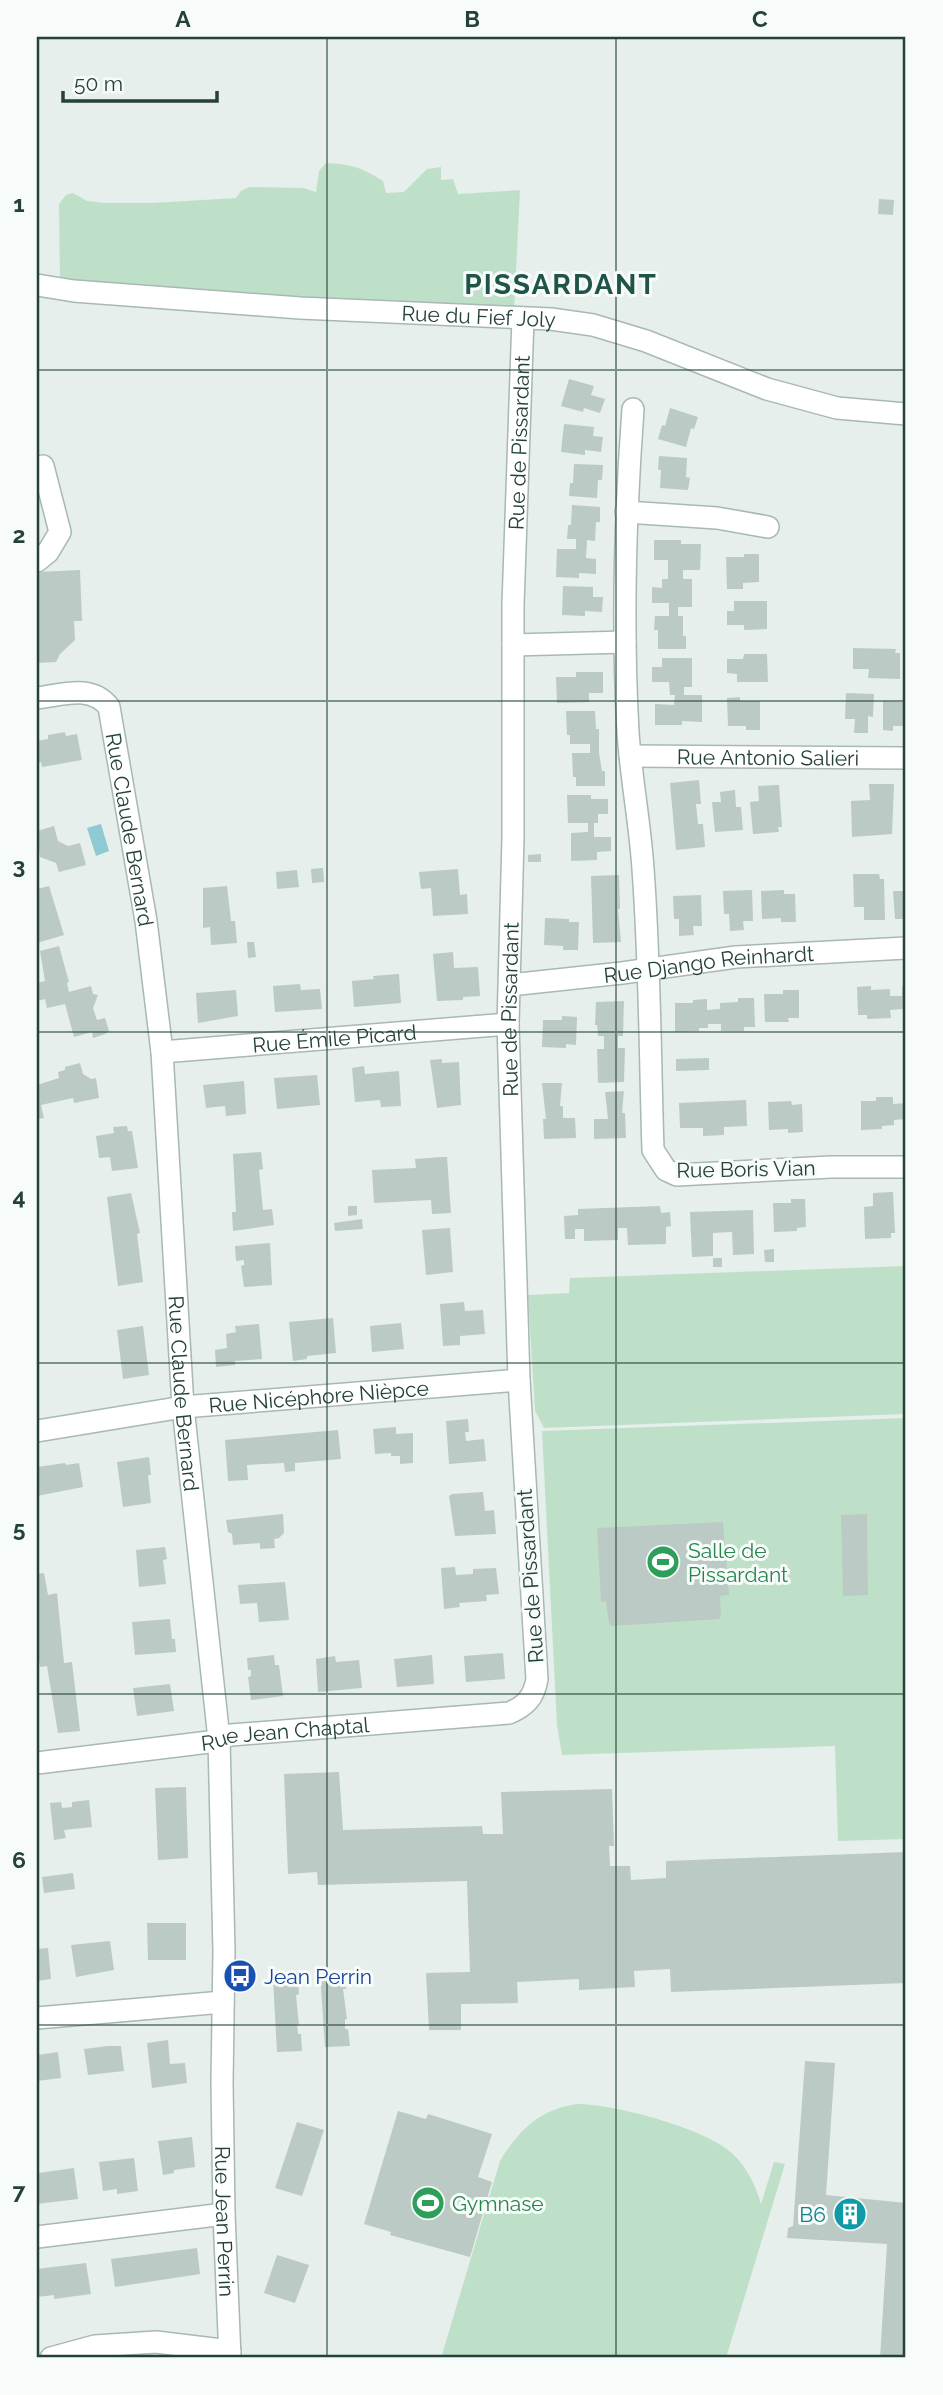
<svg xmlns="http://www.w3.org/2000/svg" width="943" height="2395" viewBox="0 0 943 2395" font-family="Raleway,sans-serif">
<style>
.green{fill:#bfe0c8}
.water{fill:#8ec9d4}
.building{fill:#bbcac4}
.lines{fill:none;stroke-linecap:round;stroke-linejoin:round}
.street-casing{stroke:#a8b8b2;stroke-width:24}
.street{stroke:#fff;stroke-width:21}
.grid{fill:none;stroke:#24423a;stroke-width:2;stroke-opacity:0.55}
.labels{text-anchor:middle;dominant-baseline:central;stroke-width:6;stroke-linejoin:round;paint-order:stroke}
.street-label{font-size:21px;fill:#24423a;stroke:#f7fbf9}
.leisure-label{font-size:21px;fill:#27864d;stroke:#f7fbf9;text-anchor:start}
.transit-label{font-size:21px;fill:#164399;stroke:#f7fbf9;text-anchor:start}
.culture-label{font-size:21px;fill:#0d838f;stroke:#f7fbf9;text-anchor:end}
.district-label{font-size:28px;font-weight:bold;letter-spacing:2px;fill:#1f5548;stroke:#f7fbf9}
.neatline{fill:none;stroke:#24423a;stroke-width:2.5}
.grid-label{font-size:23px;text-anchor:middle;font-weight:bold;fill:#24423a}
</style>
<rect width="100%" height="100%" fill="#e6efeb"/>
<path class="green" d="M326 163C352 164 362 168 383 181L386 193 404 192 427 169 441 167V180L453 179 458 194 520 190 514 311 60 283 59 204 66 195 73 193 87 201 105 203H152L236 198 241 191 249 187 303 188 316 192 319 171Z
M906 1266V1414L544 1428 535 1411 528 1295 569 1293 570 1278Z
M906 1418V1839L838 1841 835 1746 562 1755 557 1725 542 1431Z
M577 2104C614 2104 710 2129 735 2156 748 2170 756 2186 761 2204L774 2162 785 2164 726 2358H441L500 2161C518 2131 540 2109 577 2104Z"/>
<path class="water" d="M101 824 109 851 96 856 87 828Z"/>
<path class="building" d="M879 199 894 200 893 215 878 214Z
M569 379 594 386 591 395 605 399 600 413 584 408 583 412 561 406Z
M670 408 698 417 694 429 691 428 686 447 658 439 662 425 665 426Z
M564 424 594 427 593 436 603 437 601 452 585 450V455L561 452Z
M659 456 687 458 686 477 690 478 688 490 660 488 661 470H658Z
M574 464 603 465 602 480H598L597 498 569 496 570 483H573Z
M572 505 600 507V522H596L595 541 587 540 586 558 596 559V574L579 573V578L556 577 557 549H576V539H567L568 525H571Z
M654 540H681V544H701L700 570H683V579H692V607H678V616H683V636H686V649H658V630H654L655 616H669V603H652V587L662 588V579H668V560H654Z
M744 554H759V582L743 583V589H727L726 557H744Z
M80 570 82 621H74L75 640 60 654 56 662 37 663V572Z
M563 586 593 587V597H603L602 612 585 611V616L562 615Z
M734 601H767V629L744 630V625H727V611H734Z
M853 648 896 649 895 653H900V679L868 678 869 669H853Z
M744 654H767L768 682H737V674L727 673V659H743Z
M662 658H692V687H684V695H702V722L682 721V725H655V704L674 705 675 695H670L669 682H652V667H662Z
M576 672H603V693H589V702L557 703 556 677H576Z
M846 693 874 694 873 717 868 716V733H854L855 719H845Z
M740 697V701H760V730H746V726H728L727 698Z
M903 698H906V726H893V731L883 730V701L903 702Z
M566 711H595L596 729H599V753L602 771H605V786H576V777H573L572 753H590V744H570V735H567Z
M65 732 66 736 77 734 82 760 42 767 41 762 37 763V741L48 739V735Z
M699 780 701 804H696L698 824H703L705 847 676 850 670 783Z
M869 784H894L892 834 852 837 851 801 870 800Z
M779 785 782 827H778L779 832 753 834 750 802 759 801 758 786Z
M735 790 736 807H741L743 830 715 832 712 802H721L720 792Z
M567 795H591V799H608V814H598V823H594V837H611V851L597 852V860L571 861V833L588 832V823H568Z
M54 826 58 841 68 846 80 843 86 865 59 872 56 863 40 857 37 831Z
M541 854V862H528V855Z
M323 868 324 882 312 883 311 869Z
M458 869 460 895 467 894 468 914 433 916 431 888 421 889 419 872Z
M297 870 299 887 277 889 276 872Z
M853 874H879L880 879H884L885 920H864V907H854Z
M619 875 620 909H618L621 942 593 943 591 876Z
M49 886 64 935 37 943V889Z
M227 886 231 921H235L237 943 211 945 210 927 203 928V888Z
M752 890 753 921H743L744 930 730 931 729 914H724L723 891Z
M784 890V894H795L796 922H781V918L762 919 761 891Z
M893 891H906V919H895Z
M701 895 702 926H693L694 935 679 936V919H674L673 896Z
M545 918 569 919V922H579L578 950H563V946L544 945Z
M247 942H254L256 957 248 958Z
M59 946 69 982 67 983 69 992 91 986 93 994 98 995 93 1008 97 1020 105 1018 109 1031 105 1034 93 1038 92 1032 74 1037 65 1004 47 1008 45 999 37 1001V983L45 981 40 951Z
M453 952 454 968 478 967 480 996 463 997V1000L437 1001 433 954Z
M399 974 401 1003 354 1007 352 981 374 979 373 976Z
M300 984 301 990 320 989 322 1009 275 1012 273 986Z
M871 986V990L890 989V996H902V986H906V1014H903V1009L890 1010 891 1018 867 1019V1015H858L857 987Z
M236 990 238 1016 198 1023 196 993Z
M783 990H799V1018H788L789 1022H765L764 994H783Z
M738 998H754L755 1027H744V1031H721V1024H708V1028H699V1031L675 1032V1003H693V1000L707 999V1010L720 1009V1003L738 1002Z
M624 1001 623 1036H618V1048H625L624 1082 598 1083 597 1049H604V1036H598L597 1025H595L596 1002Z
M562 1016 577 1017 576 1045 566 1044V1048L542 1047 543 1020H562Z
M709 1058V1070L676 1071V1059Z
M442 1059V1063L459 1062 461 1105 437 1108 430 1060Z
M80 1063 83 1074 91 1079 96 1078 99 1098 74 1103 73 1098 41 1105 44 1118 37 1119V1085L59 1078 58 1072 65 1070V1067Z
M364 1066 365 1074 399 1071 401 1106 381 1107 380 1100 355 1102 352 1068Z
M317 1075 320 1105 277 1109 274 1078Z
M244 1081 246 1114 226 1116 225 1106 206 1108 203 1085Z
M542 1083H562L560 1106H563V1118H575L576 1138 544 1139 543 1119H546Z
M624 1091 622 1113H625L626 1138 594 1139V1119H608L605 1092Z
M876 1097H893V1104L906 1103V1119L894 1120V1125L882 1126V1129L861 1130V1101H876Z
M746 1100 747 1126 724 1127V1135L703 1136V1128H680L679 1103Z
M791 1101 792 1105 802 1104 803 1132 788 1133V1129L769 1130 768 1102Z
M127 1126 128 1131H132L138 1168 112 1171 110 1157 99 1158 96 1136 114 1133 113 1127Z
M261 1152 263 1169 259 1170 263 1210 272 1209 274 1225 233 1231 232 1212H236L233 1154Z
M442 1157H447L451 1213 432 1214 431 1200 374 1203 372 1170 416 1168 415 1159Z
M893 1192 895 1233H891V1238L865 1239 864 1207 873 1206V1193Z
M131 1193 140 1233 137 1234 143 1282 118 1286 107 1197Z
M791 1199H805L806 1227 797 1228V1231L774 1232 773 1203H791Z
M348 1206H357V1215L348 1216Z
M660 1206 661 1213 670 1212 671 1226 666 1227V1244L628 1245 627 1228H618V1240L584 1241V1229H575V1239H565L564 1216 578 1215V1209Z
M753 1210 754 1254 733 1255 732 1232 713 1233V1256L692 1257 690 1212Z
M362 1219 363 1229 335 1231 334 1223Z
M450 1228 453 1272 426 1275 422 1230Z
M270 1243 272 1285 244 1287 241 1266 244 1265V1260L236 1261 235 1246Z
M774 1249V1262H765L764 1250Z
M713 1258H722V1267H713Z
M464 1302 465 1311 483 1310 485 1334 460 1336V1345L443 1346 440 1304Z
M333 1318 336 1353 307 1356V1359L293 1361 289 1322Z
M401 1323 404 1349 372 1352 370 1326Z
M259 1324 262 1359 235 1361V1365L216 1367 215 1350 227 1348 226 1334 236 1332 235 1326Z
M143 1326 149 1375 123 1379 117 1330Z
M468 1419 469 1432H465L466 1441 484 1439 486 1461 449 1464 446 1421Z
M396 1427V1434L413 1433V1463L400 1464V1456H391V1453L375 1454 373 1429Z
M338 1430 341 1459 295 1463V1471L285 1472 284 1463 247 1465 248 1480 228 1481 225 1440Z
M149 1457 151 1475H148L151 1503 123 1507 117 1462Z
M65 1463 66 1465 79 1463 83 1487 37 1496V1467Z
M483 1492 485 1511 494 1510 496 1534 455 1536 449 1496 452 1494Z
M283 1514 284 1533 279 1538 274 1539 275 1548 260 1549V1543L233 1545 232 1534 228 1532 226 1520Z
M867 1514 868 1595 843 1596 841 1515Z
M723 1522 729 1595 720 1596 721 1616 719 1619 613 1626 609 1624 606 1601 601 1602 597 1528Z
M165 1547 167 1559 163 1560 166 1584 139 1587 136 1550Z
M455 1567 456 1575 473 1574V1569L496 1568 499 1594 486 1595 487 1601 459 1603 460 1607 444 1609 441 1568Z
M44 1573 48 1595 57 1593 64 1663 72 1662 80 1731 58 1733 47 1666 40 1667 37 1647V1574Z
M285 1582 289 1620 259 1622 257 1603 240 1604 238 1585Z
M170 1619 172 1639H175L176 1652 135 1655 132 1622Z
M503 1653 505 1679 466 1682 464 1656Z
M274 1655 275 1665H279L283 1696 251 1700 248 1677 251 1676V1670H248L247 1658Z
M432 1655 434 1684 397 1687 394 1659Z
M335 1656 336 1662 359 1660 362 1688 318 1692 316 1659Z
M170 1684 174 1711 137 1716 133 1688Z
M339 1772 343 1830 482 1826 483 1834H503L501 1792 612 1789 614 1846H609L610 1866H630L631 1880 666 1878V1861L906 1852V1983L671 1992 670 1969 634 1971 635 1987 579 1990V1979L517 1982 518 2003 461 2004V2030H429L426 1973 470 1972 467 1881 318 1885 317 1872 288 1874 284 1774Z
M186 1787 188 1858 158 1860 155 1788Z
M89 1800 92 1827 64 1830 66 1838 54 1840 50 1803 61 1802 62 1808 72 1807V1802Z
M73 1873 75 1889 44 1893 42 1877Z
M147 1923H186V1960H148Z
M110 1941 114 1970 76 1977 71 1945Z
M48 1948 51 1979 37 1981V1949Z
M345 1972 346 1989H343L347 2019H345V2029H348L350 2046 325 2047 320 1974Z
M298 1978 299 1994 296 1995 299 2025H297L298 2034H301L302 2051 277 2052 273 1979Z
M168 2040 170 2064 185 2063 187 2083 152 2088 147 2043Z
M108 2046H121L124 2071 88 2075 84 2049Z
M58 2052 61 2078 37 2081V2055Z
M805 2061 835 2063 826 2195 906 2203V2358H880L887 2244 787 2238 788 2228 793 2226Z
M398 2111 426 2119 428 2114 492 2134 478 2177 492 2182 470 2257 390 2235 391 2232 364 2224Z
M297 2122 324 2130 302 2196 275 2188Z
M192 2137 195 2167 174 2170V2173L163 2175 158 2141Z
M134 2158 138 2191 117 2194V2189L103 2191 99 2162Z
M74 2168 78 2199 37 2204 38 2173Z
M197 2248 200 2274 115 2287 111 2259Z
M277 2255 309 2265 295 2303 264 2293Z
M86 2263 91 2294 54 2299V2295L37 2297V2269Z"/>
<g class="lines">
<defs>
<g id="street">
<path id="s1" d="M37 285 74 291 300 308 551 319 593 325 646 341 767 389 837 408 906 414"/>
<path d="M633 409C625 517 622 624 628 732 631 778 640 823 643 869 650 963 650 1057 653 1150L666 1170 677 1175 831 1167H906"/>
<path d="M626 512 717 518 768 527"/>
<path d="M37 561 48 552 60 532 43 466"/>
<path d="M513 645 625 642"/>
<path id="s2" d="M37 698C63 695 91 684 109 707L146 921 162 1052 183 1407 219 1739 224 1951 222 2083 224 2214 230 2358"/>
<path id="s3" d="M630 756 906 758"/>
<path id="s4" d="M510 985 622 973 736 957 906 948"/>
<path id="s5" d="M162 1052 508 1024"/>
<path id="s6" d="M37 1431 183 1407 519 1380"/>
<path id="s7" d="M37 1763 209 1742 231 1735 509 1713C526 1706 534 1697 537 1679L519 1380 508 1024 513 838V605L523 318"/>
<path d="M37 2018 223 2002"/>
<path d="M37 2237 224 2214"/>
<path d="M51 2358 95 2346 156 2342 230 2351"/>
</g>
</defs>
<use href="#street" class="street-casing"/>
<use href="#street" class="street"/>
</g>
<path class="grid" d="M327 37V2358M616 37V2358M37 370H906M37 701H906M37 1032H906M37 1363H906M37 1694H906M37 2025H906"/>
<defs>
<symbol id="stadium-disc" viewBox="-11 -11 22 22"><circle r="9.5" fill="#2e9e5b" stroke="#f7fbf9"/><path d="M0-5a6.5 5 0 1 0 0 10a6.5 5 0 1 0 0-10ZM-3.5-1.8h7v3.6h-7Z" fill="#fff"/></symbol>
<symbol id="bus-disc" viewBox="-11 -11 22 22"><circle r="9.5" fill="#1a4fb4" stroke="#f7fbf9"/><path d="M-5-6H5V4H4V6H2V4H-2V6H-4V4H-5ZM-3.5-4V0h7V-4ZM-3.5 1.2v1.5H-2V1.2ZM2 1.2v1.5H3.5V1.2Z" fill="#fff"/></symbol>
<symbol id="building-disc" viewBox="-11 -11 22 22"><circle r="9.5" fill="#0f9aa8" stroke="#f7fbf9"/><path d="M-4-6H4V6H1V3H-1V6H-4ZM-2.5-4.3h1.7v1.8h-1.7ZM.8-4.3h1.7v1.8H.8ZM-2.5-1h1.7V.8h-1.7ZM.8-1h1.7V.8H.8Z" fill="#fff"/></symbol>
</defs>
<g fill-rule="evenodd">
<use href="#stadium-disc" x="644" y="1543" width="38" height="38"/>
<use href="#bus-disc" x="221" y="1957" width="38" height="38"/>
<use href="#stadium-disc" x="409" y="2184" width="38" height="38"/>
<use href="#building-disc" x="831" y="2195" width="38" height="38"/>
</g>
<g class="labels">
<g class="street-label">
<text stroke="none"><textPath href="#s1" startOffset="443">Rue du Fief Joly</textPath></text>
<text stroke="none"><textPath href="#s7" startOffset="1759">Rue de Pissardant</textPath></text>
<text stroke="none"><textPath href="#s3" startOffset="138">Rue Antonio Salieri</textPath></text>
<text stroke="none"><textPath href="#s2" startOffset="201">Rue Claude Bernard</textPath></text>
<text stroke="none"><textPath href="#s4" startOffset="200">Rue Django Reinhardt</textPath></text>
<text stroke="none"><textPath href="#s7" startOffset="1192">Rue de Pissardant</textPath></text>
<text stroke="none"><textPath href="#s5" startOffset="173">Rue Émile Picard</textPath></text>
<text transform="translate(746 1169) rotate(-1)">Rue Boris Vian</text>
<text stroke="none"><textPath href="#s2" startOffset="768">Rue Claude Bernard</textPath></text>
<text stroke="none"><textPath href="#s6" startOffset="284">Rue Nicéphore Nièpce</textPath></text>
<text transform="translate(530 1576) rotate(-94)">Rue de Pissardant</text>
<text stroke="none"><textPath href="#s7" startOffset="250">Rue Jean Chaptal</textPath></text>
<text stroke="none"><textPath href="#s2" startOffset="1598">Rue Jean Perrin</textPath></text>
</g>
<g class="leisure-label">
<text x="688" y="1550">Salle de<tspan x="688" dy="24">Pissardant</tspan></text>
<text x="452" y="2203">Gymnase</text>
</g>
<g class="transit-label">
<text x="264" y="1976">Jean Perrin</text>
</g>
<g class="culture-label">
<text x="826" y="2214">B6</text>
</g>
<g class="district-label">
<text x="561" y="284">PISSARDANT</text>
</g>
</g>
<rect width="943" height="2395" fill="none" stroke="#f7fbf9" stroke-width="77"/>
<path d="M63 91v10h154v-10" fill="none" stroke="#24423a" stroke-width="3.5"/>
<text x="74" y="91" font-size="21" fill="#24423a" stroke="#f7fbf9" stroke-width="5" paint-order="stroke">50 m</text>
<rect x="38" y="38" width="866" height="2318" class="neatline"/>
<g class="grid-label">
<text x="183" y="27">A</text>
<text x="472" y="27">B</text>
<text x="760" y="27">C</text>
<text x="19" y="212">1</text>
<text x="19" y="543">2</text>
<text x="19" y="874">3</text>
<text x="19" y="1205">4</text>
<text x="19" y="1537">5</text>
<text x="19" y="1868">6</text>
<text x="19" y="2199">7</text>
</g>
</svg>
